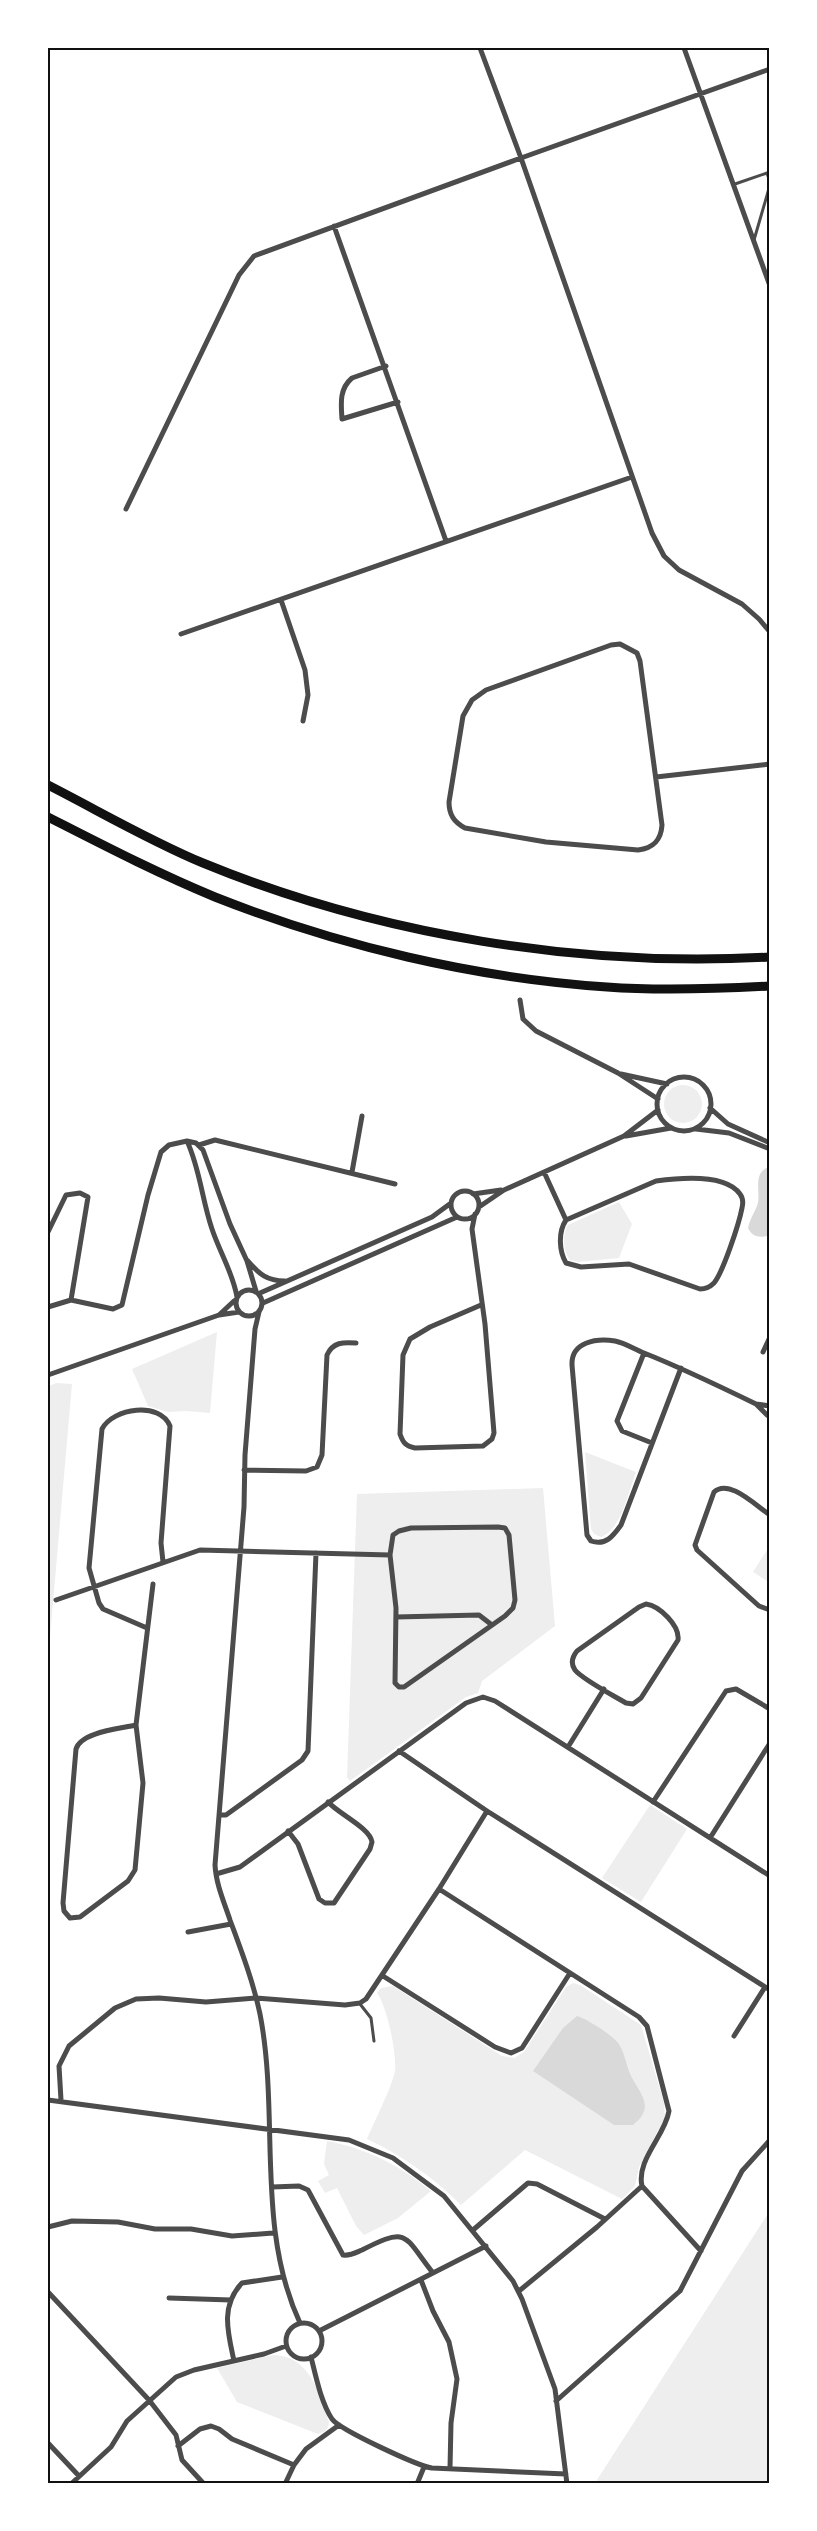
<svg xmlns="http://www.w3.org/2000/svg" width="817" height="2531" viewBox="0 0 817 2531" font-family="Roboto,sans-serif">
<style>
.green{fill:#eee}
.water{fill:#d9d9d9}
.lines{fill:none;stroke-linecap:round;stroke-linejoin:round}
.service{stroke:#4c4c4c;stroke-width:3}
.minor{stroke:#4c4c4c;stroke-width:5}
.secondary{stroke:#111;stroke-width:9}
.neatline{fill:none;stroke:#111;stroke-width:2}
</style>
<rect width="100%" height="100%" fill="#fff"/>
<path class="green" d="M664 1104a19 19 0 1 1 38 0a19 19 0 1 1-38 0Z
M619 1202 632 1224 619 1258 578 1262 570 1260C563 1252 562 1234 568 1225Z
M217 1332 210 1413 186 1411 168 1412 148 1406 132 1369Z
M57 1383 72 1384 48 1660V1386Z
M585 1452 636 1472C628 1492 622 1529 601 1537L594 1534 591 1529Z
M543 1488 555 1626 482 1681 478 1693 466 1697 350 1781 347 1777 357 1494Z
M769 1547 770 1582H769L753 1572Z
M650 1805 687 1829 641 1902 602 1878Z
M573 1983 580 1985 641 2025 664 2103 665 2117 639 2167 635 2186 622 2199 525 2150 461 2205C433 2177 403 2156 367 2139 374 2122 392 2087 395 2071 397 2054 387 2006 377 1993L381 1988 393 1986 502 2056 514 2058 524 2052 566 1987Z
M327 2141C368 2149 399 2165 431 2191L398 2218 364 2235 356 2226 337 2188 325 2193 318 2181 329 2175 324 2164Z
M769 2212V2483H595Z
M273 2355C311 2356 318 2393 329 2422 329 2430 324 2432 318 2434L237 2402 217 2368Z"/>
<path class="water" d="M769 1167V1230L767 1236C758 1238 752 1236 748 1228 750 1219 754 1213 757 1206 762 1194 751 1173 769 1167Z
M577 2016C587 2019 611 2034 618 2043 625 2052 626 2066 631 2076 640 2094 656 2107 633 2125H614L533 2071 563 2028Z"/>
<g class="lines">
<path class="service" d="M735 184 767 173 770 182
M754 240 770 185
M360 2004 371 2018 374 2041"/>
<path class="minor" d="M684 48 770 286
M770 69 521 158 652 533 664 556 679 570 742 604 759 619 770 632
M334 226 446 541
M386 366 352 378C339 389 341 404 342 419L398 402
M126 509 239 275 254 256 521 158 480 48
M281 600 305 670 308 695 303 721
M181 634 632 477
M620 644 637 653 640 661 662 825C661 841 653 848 638 850L546 842 465 828C454 822 449 815 449 802L463 716 472 700 486 690 611 645Z
M656 777 770 764
M520 1000 523 1019 536 1031 618 1073 658 1099
M621 1074 667 1084
M657 1104a27 27 0 1 1 54 0a27 27 0 1 1-54 0Z
M710 1108 728 1124 770 1143
M696 1129 729 1133 770 1149
M626 1136 671 1128
M187 1141C200 1169 202 1200 212 1229 220 1253 233 1273 237 1297
M199 1145 215 1140 395 1184
M352 1172 362 1116
M544 1172 566 1220C558 1232 559 1251 566 1263L581 1267 629 1264 700 1289C706 1289 710 1287 714 1283 723 1272 739 1224 742 1208 743 1204 743 1198 740 1194 725 1173 678 1178 656 1181L566 1220
M451 1205a14 14 0 1 1 28 0a14 14 0 1 1-28 0Z
M473 1194 501 1190
M479 1207 504 1190 624 1136 658 1110
M475 1214 472 1229 485 1324 494 1433 492 1439 483 1446 415 1448C406 1446 403 1443 400 1434L403 1355 410 1339 430 1327 481 1305
M48 1232 66 1195 80 1193 88 1197 71 1300
M248 1261C259 1274 267 1281 285 1281
M236 1303a13 13 0 1 1 26 0a13 13 0 1 1-26 0Z
M260 1293 432 1217 451 1203
M263 1303 457 1217
M48 1307 71 1300 113 1309 122 1305 148 1195 161 1152 169 1145 187 1141 196 1143 203 1150 230 1224 247 1261 256 1291
M259 1312 255 1329 245 1455 244 1507 215 1865C216 1884 224 1902 230 1920 241 1950 253 1981 260 2014 280 2117 255 2226 300 2323
M219 1315 234 1301
M763 1352 770 1337
M644 1353 617 1421 622 1431 652 1443
M681 1368 621 1525C613 1536 606 1546 591 1541L587 1535 572 1365C571 1342 596 1338 615 1341 625 1343 634 1349 644 1353 682 1368 719 1386 756 1404L770 1406
M48 1375 219 1315 239 1312
M757 1405 767 1415
M244 1470 306 1471 317 1467 322 1455 327 1355C333 1342 343 1342 356 1343
M770 1515C756 1506 729 1478 714 1492L695 1545 697 1550 759 1606 770 1610
M498 1527 505 1528 509 1535 515 1600 513 1608 505 1616 404 1687H399L395 1683 396 1608 390 1555 393 1535 399 1531 411 1528Z
M56 1600 200 1550 390 1555
M646 1604C660 1606 680 1626 678 1640L641 1698 633 1704 626 1703C614 1696 582 1679 575 1670 570 1663 573 1656 577 1651L639 1607Z
M396 1617 479 1615 492 1625
M147 1628 103 1609 99 1603 89 1568 102 1429C113 1408 160 1401 170 1426L161 1543 163 1562
M136 1725 143 1783 135 1870 128 1881 80 1917 70 1918 64 1911 63 1903 76 1749C81 1732 119 1729 136 1725L153 1584
M568 1747 604 1689
M399 1751 487 1811 770 1990
M653 1802 726 1691 736 1689 770 1709
M219 1815H226L302 1760 308 1751 316 1553
M288 1831 298 1844 319 1899 325 1903H334L370 1849 372 1842C370 1828 339 1814 328 1802
M710 1838 770 1743
M216 1874 240 1867 466 1703 483 1697 495 1701 770 1876
M439 1889 639 2017 647 2026 669 2111C665 2136 636 2160 642 2186
M188 1932 231 1924
M383 1976 495 2047 511 2053 522 2048 570 1973
M734 2036 765 1987
M48 2100 349 2140 393 2158 444 2196 513 2281 522 2299 555 2389 567 2484
M61 2100 59 2066 69 2046 115 2008 136 1999 159 1998 206 2002 256 1998 345 2005 360 2003 366 1999 439 1889 487 1811
M642 2186 701 2251
M272 2187 299 2186 308 2190 343 2255C350 2256 355 2253 362 2250 409 2226 403 2235 433 2273
M48 2227 72 2221 118 2222 155 2229H191L232 2236 273 2233
M473 2230 528 2183 537 2184 605 2219
M421 2280 433 2311 449 2342 457 2379 451 2423 450 2468
M519 2291 597 2227 642 2186
M48 2292 149 2400 176 2435 182 2460 204 2484
M169 2298 231 2300
M286 2341a18 18 0 1 1 36 0a18 18 0 1 1-36 0Z
M319 2331 486 2246
M311 2357C316 2377 321 2402 332 2419 340 2430 418 2466 432 2468L566 2474
M234 2361C228 2333 220 2306 242 2283L282 2277
M556 2401 680 2291 742 2171 770 2140
M48 2443 79 2476
M178 2446 200 2429 211 2426 219 2429 232 2439 294 2465
M71 2484 111 2447 127 2421 176 2377 194 2370 264 2354 286 2346
M285 2484 294 2465 306 2449 339 2425
M417 2484 424 2467"/>
<path class="secondary" d="M48 785C99 811 150 841 203 863 378 935 581 968 770 957
M48 817C103 845 157 873 215 897 339 946 474 978 607 987 661 991 715 989 770 986"/>
</g>
<rect width="817" height="2531" fill="none" stroke="#ffffff" stroke-width="98"/>
<rect x="49" y="49" width="719" height="2433" class="neatline"/>
</svg>
